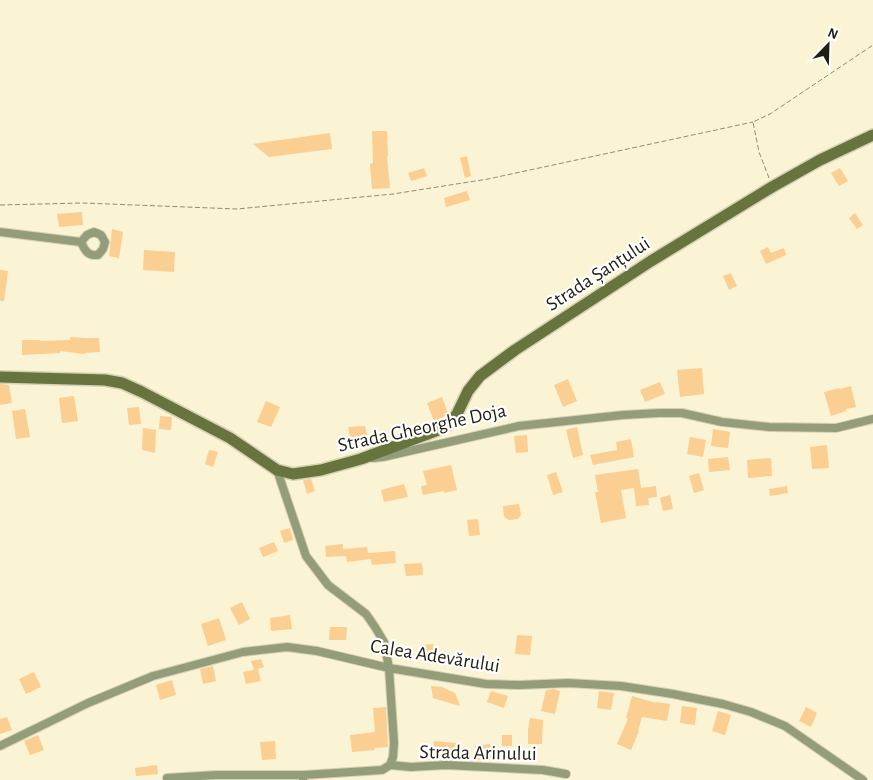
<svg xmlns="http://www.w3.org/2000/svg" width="873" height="780" viewBox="0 0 873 780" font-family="'Alegreya Sans',sans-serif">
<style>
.building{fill:#fbce92}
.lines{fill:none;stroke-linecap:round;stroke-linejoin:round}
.street-casing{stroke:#d7d1b5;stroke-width:10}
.secondary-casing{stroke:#d7d1b5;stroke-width:14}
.path{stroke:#908b76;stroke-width:1;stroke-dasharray:5 2.5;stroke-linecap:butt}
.street{stroke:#949d79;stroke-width:8}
.secondary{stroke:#68743e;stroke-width:11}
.labels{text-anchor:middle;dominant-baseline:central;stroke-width:4.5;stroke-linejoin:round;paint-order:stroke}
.street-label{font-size:20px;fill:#211e13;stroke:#fff}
</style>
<rect width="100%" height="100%" fill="#faf3d4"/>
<path class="building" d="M372 131H387L388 156H387L390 188 372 189 370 164 373 163Z
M330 133 332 149 269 157 253 144Z
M467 156 471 176 465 178 460 158Z
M424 168 427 176 411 181 408 173Z
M840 168 848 181 839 186 831 173Z
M467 191 470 200 446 207 444 198Z
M82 212 83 225 59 227 57 214Z
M855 213 863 225 857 229 849 218Z
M112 229 123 232 119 258 109 256Z
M768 247 771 253 784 248 786 255 766 264 760 251Z
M144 250 175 252 174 272 143 270Z
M0 270 8 271 4 301H0Z
M731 273 737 286 729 290 723 276Z
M70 337 84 338H99L100 352 85 353V354L60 351V353L22 355V340H40V341L70 340Z
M702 368 704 394 680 397 677 370Z
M568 379 577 401 563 407 554 385Z
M660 382 665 394 645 402 640 390Z
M0 384 9 385 12 403 0 405Z
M851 386 856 407 846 409V411L831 416 824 392 839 388 840 389Z
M74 396 78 421 62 423 59 398Z
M442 397 448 413 445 416 434 421 427 403Z
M266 401 280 407 271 427 257 422Z
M139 407 141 424 129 425 127 408Z
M25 409 30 437 16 439 12 411Z
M160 416 172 417 171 430 159 429Z
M365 426 369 445 352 446 348 427Z
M577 427 583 455 573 458 566 430Z
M143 428 156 430 155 453 142 450Z
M713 429 730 432 728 448 711 446Z
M527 435 528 452 516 453 514 436Z
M690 437 706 440 703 457 687 454Z
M631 439 634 457 593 465 590 455 617 450 616 442Z
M827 445 829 468 812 469 810 447Z
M209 450 218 452 213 467 205 464Z
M728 457 730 470 709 472 708 459Z
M771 458 772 476 748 478 747 460Z
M451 465 457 490 444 493V491L423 495 421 486 427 485 423 471Z
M638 469 641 488 656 486 657 497 648 498 649 505 636 506 634 488 621 490 626 518 601 523 595 492H598L595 475Z
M556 472 563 492 553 495 547 475Z
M699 473 704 490 694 493 689 476Z
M311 479 315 491 307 494 303 480Z
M404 484 408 497 384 502 381 490Z
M787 486 788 493 770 496 769 489Z
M670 495 673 509 663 511 660 498Z
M519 504 521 515 518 519 509 520 504 517 503 506Z
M478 519 480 535 469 536 467 520Z
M290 528 293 540 284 543 280 531Z
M274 542 278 551 263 557 259 548Z
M343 544V549L367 547 368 553 395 551 396 563 372 565 371 559 347 562 346 556 326 557 325 546Z
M422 563 423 575 406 576 404 564Z
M242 602 250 619 239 625 230 608Z
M290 615 292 629 271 631 270 618Z
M219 618 226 640 208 646 201 624Z
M330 627H347L346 640H329Z
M517 635 532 636 530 655 515 654Z
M433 644 435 661 424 662 423 645Z
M261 659 264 667 254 670 251 661Z
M213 666 216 681 203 684 200 669Z
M258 669 261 681 246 684 243 672Z
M34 672 41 687 26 694 19 679Z
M172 680 176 695 160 700 156 685Z
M431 686 442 687 455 693 460 706 433 698Z
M554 689 560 691 555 714 541 711 546 690Z
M491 691 508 696 504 708 487 702Z
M599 691 614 693 611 710 597 708Z
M632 696 656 703V702L670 704 667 721 642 717 638 731H639L631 750 617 744 628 719 626 718Z
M682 706 697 708 695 725 680 723Z
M386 707 388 747 374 748 375 750 352 752 350 735 375 732 373 708Z
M806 707 817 713 811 727 799 721Z
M718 711 731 715 725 735 712 731Z
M7 717 12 730 0 734V719Z
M530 718 543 720 542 744H528V730Z
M38 735 44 750 30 755 24 741Z
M502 735H512V746H502Z
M275 741 276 759 262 760 260 742Z
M434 741 456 743 455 758 433 756Z
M490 744 492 758 477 760 475 746Z
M157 765 158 774 136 776 135 768Z"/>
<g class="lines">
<defs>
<path id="street" d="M0 232 81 242
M94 232 101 235 105 242 103 249 98 255C88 256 85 251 81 242L87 235Z
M373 458 383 457 519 426 623 415 659 413H682L722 422 769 427 836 428 873 419
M277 470 306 556 328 585 366 614 375 627 384 642 389 668 394 743 393 757 390 765 382 770 304 775 303 780
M0 746 88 703 153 676 243 652 287 647 317 651 389 668 486 684 520 685 568 683 621 686 673 694 723 704 751 712 785 726 863 780
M390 765 411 767 446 765 543 770 566 774
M167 778 216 775H304"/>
<path id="secondary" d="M0 377 105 380 122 383 142 392 230 438 277 470 293 474 321 470 361 459 438 430 449 424 457 414 468 391 480 376 515 350 651 261 772 187 820 160 873 135"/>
</defs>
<use href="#street" class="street-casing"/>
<use href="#secondary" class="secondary-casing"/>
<path class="path" d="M769 178 759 152 753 122 770 114 873 45
M0 205 83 203 237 209 393 194 488 179 753 122"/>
<use href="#street" class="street"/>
<use href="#secondary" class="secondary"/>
</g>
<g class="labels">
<g class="street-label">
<text transform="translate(598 274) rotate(-33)">Strada Șanțului</text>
<text transform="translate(422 428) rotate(-12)">Strada Gheorghe Doja</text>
<text transform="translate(435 656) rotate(9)">Calea Adevărului</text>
<text transform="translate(478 753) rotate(1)">Strada Arinului</text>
</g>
</g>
<g transform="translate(828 45) rotate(23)" stroke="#ffffff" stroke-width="4" paint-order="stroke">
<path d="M0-4L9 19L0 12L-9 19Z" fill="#211e13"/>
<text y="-8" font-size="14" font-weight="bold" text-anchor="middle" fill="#211e13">N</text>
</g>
</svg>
